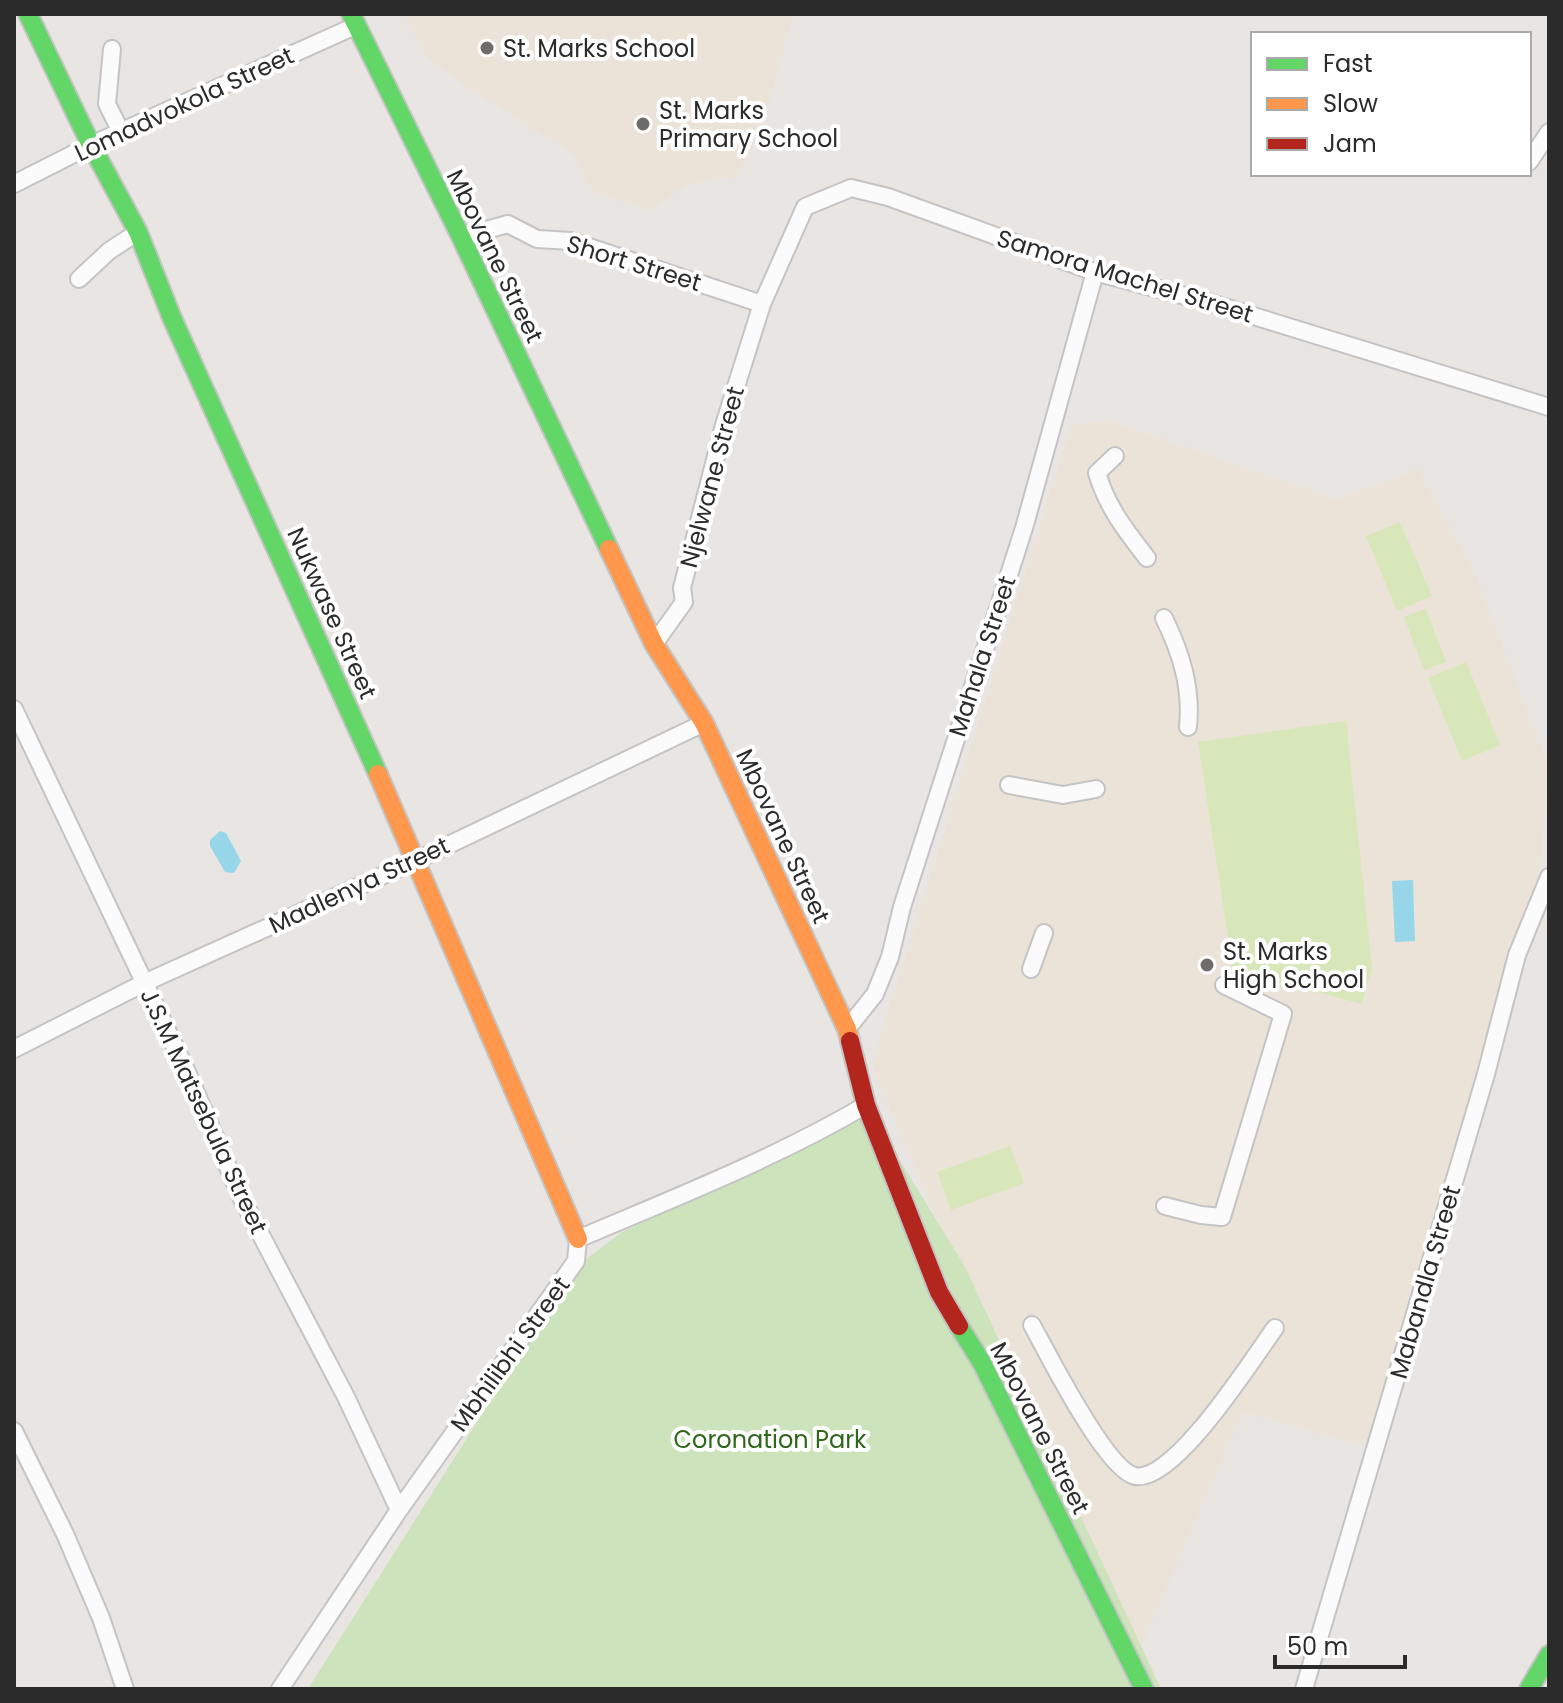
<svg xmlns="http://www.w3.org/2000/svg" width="1563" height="1703" viewBox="0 0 1563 1703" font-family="Poppins,sans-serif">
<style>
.education{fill:#ebe3d7}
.green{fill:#cce3bc}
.pitch{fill:#d7e7b9}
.water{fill:#97d6e8}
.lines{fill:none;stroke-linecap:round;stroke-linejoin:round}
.street-casing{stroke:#c4c4c4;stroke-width:20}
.fast-casing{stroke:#c4c4c4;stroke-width:22}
.slow-casing{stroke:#c4c4c4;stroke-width:22}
.jam-casing{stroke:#c4c4c4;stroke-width:22}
.street{stroke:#fcfbfb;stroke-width:16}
.fast{stroke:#63d668;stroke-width:18}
.slow{stroke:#ff974d;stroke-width:18}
.jam{stroke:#b3261e;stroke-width:18}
.poi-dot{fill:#6d6c6b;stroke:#fff;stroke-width:3}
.labels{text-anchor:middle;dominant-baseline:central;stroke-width:8;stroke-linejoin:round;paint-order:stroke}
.poi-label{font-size:24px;fill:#2b2b2b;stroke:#fff;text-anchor:start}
.street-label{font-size:24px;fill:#2b2b2b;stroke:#fff}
.park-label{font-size:24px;fill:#2e671c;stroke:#fff}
</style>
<rect width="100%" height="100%" fill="#e8e5e2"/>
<path class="education" d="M404 14H793L769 104 737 176 687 185 649 211 591 190 574 155 467 87 427 57Z
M1109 420 1336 499 1418 469 1473 568 1548 765 1540 867 1366 1447 1243 1412 1132 1667 986 1338 872 1064 1071 426Z"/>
<path class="green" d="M866 1105 965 1267 1161 1689H308L559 1293 585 1260 622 1232 833 1133Z"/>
<path class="pitch" d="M1400 522 1432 596 1397 611 1366 536Z
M1426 609 1446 662 1424 670 1404 617Z
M1466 662 1500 745 1462 761 1428 678Z
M1346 721 1372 967 1362 1004 1321 993 1235 982 1198 742Z
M1010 1146 1024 1183 951 1210 937 1172Z"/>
<path class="water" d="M220 831 226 833 241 861 234 873 225 872 210 846V840Z
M1413 880 1415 941 1395 942 1392 881Z"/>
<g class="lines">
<defs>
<path id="street" d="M112 49 107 104 121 132
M1529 162 1549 132
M14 184 91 145 355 26
M461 237 508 224 537 239 571 241 762 304
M79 279 109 251 138 232
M1115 456 1097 473C1107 507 1126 531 1147 558
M1164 618C1181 653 1192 687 1188 727
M654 644 684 602 682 588 724 425 762 304 805 207 851 188 888 197 1095 272 1208 302 1549 407
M14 709 187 1072 241 1197 346 1397 399 1510
M1009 785 1063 795 1096 789
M1031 969 1044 933
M847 1029 875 994 890 957 902 907 1024 528 1095 272
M14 1049 144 983 417 860 704 723
M1165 1206 1201 1215 1222 1217 1283 1014 1224 985
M1032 1325C1048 1354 1106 1470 1135 1476 1174 1484 1253 1358 1275 1328
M14 1431 65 1534 101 1618 125 1689
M280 1689 399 1510 576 1261 578 1239C676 1197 774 1159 866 1105
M1304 1689 1486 1074 1517 955 1549 877"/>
<path id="fast" d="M28 14 91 145 138 232 172 318 378 774
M351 14 461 237 609 549
M959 1326 982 1363 1144 1689
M1529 1689 1549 1655"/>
<path id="slow" d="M609 549 654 644 704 723 847 1029 850 1041
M378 774 578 1239"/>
<path id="jam" d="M850 1041 866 1105 939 1292 959 1326"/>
</defs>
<use href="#street" class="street-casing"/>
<use href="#fast" class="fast-casing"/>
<use href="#slow" class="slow-casing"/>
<use href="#jam" class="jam-casing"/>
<use href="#street" class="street"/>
<use href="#fast" class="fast"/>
<use href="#slow" class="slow"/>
<use href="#jam" class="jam"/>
</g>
<g class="poi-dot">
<circle cx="487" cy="48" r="8"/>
<circle cx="643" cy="124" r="8"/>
<circle cx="1207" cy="965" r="8"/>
</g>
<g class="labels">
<g class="poi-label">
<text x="503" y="48">St. Marks School</text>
<text x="659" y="110">St. Marks<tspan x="659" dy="28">Primary School</tspan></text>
<text x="1223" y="951">St. Marks<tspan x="1223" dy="28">High School</tspan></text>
</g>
<g class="street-label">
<text transform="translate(184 104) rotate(-25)">Lomadvokola Street</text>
<text transform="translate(495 256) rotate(64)">Mbovane Street</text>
<text transform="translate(634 263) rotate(17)">Short Street</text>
<text transform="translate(1125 276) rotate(17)">Samora Machel Street</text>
<text transform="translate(712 477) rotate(-75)">Njelwane Street</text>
<text transform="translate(332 613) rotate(66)">Nukwase Street</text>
<text transform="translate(982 656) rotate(-72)">Mahala Street</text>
<text transform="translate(783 836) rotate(65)">Mbovane Street</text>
<text transform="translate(359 885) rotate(-25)">Madlenya Street</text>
<text transform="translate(204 1111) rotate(65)">J.S.M Matsebula Street</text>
<text transform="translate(1425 1282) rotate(-74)">Mabandla Street</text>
<text transform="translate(510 1354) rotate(-54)">Mbhilibhi Street</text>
<text transform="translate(1040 1428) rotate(63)">Mbovane Street</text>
</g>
<g class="park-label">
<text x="770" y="1439">Coronation Park</text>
</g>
</g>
<rect width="1563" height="1703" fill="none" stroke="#2b2b2b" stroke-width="32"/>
<rect x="1251" y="32" width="280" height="144" fill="#ffffff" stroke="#aaaaaa" stroke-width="2"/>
<rect x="1267" y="58" width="40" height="12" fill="#63d668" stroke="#aaaaaa" stroke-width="2"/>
<text x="1323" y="72" font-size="24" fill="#2b2b2b">Fast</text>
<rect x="1267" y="98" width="40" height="12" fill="#ff974d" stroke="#aaaaaa" stroke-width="2"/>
<text x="1323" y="112" font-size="24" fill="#2b2b2b">Slow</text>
<rect x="1267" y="138" width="40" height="12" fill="#b3261e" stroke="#aaaaaa" stroke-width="2"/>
<text x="1323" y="152" font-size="24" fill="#2b2b2b">Jam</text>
<path d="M1275 1655v12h130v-12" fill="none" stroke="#2b2b2b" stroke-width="4"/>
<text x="1287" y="1655" font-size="24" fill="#2b2b2b" stroke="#ffffff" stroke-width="6" paint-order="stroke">50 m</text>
</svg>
